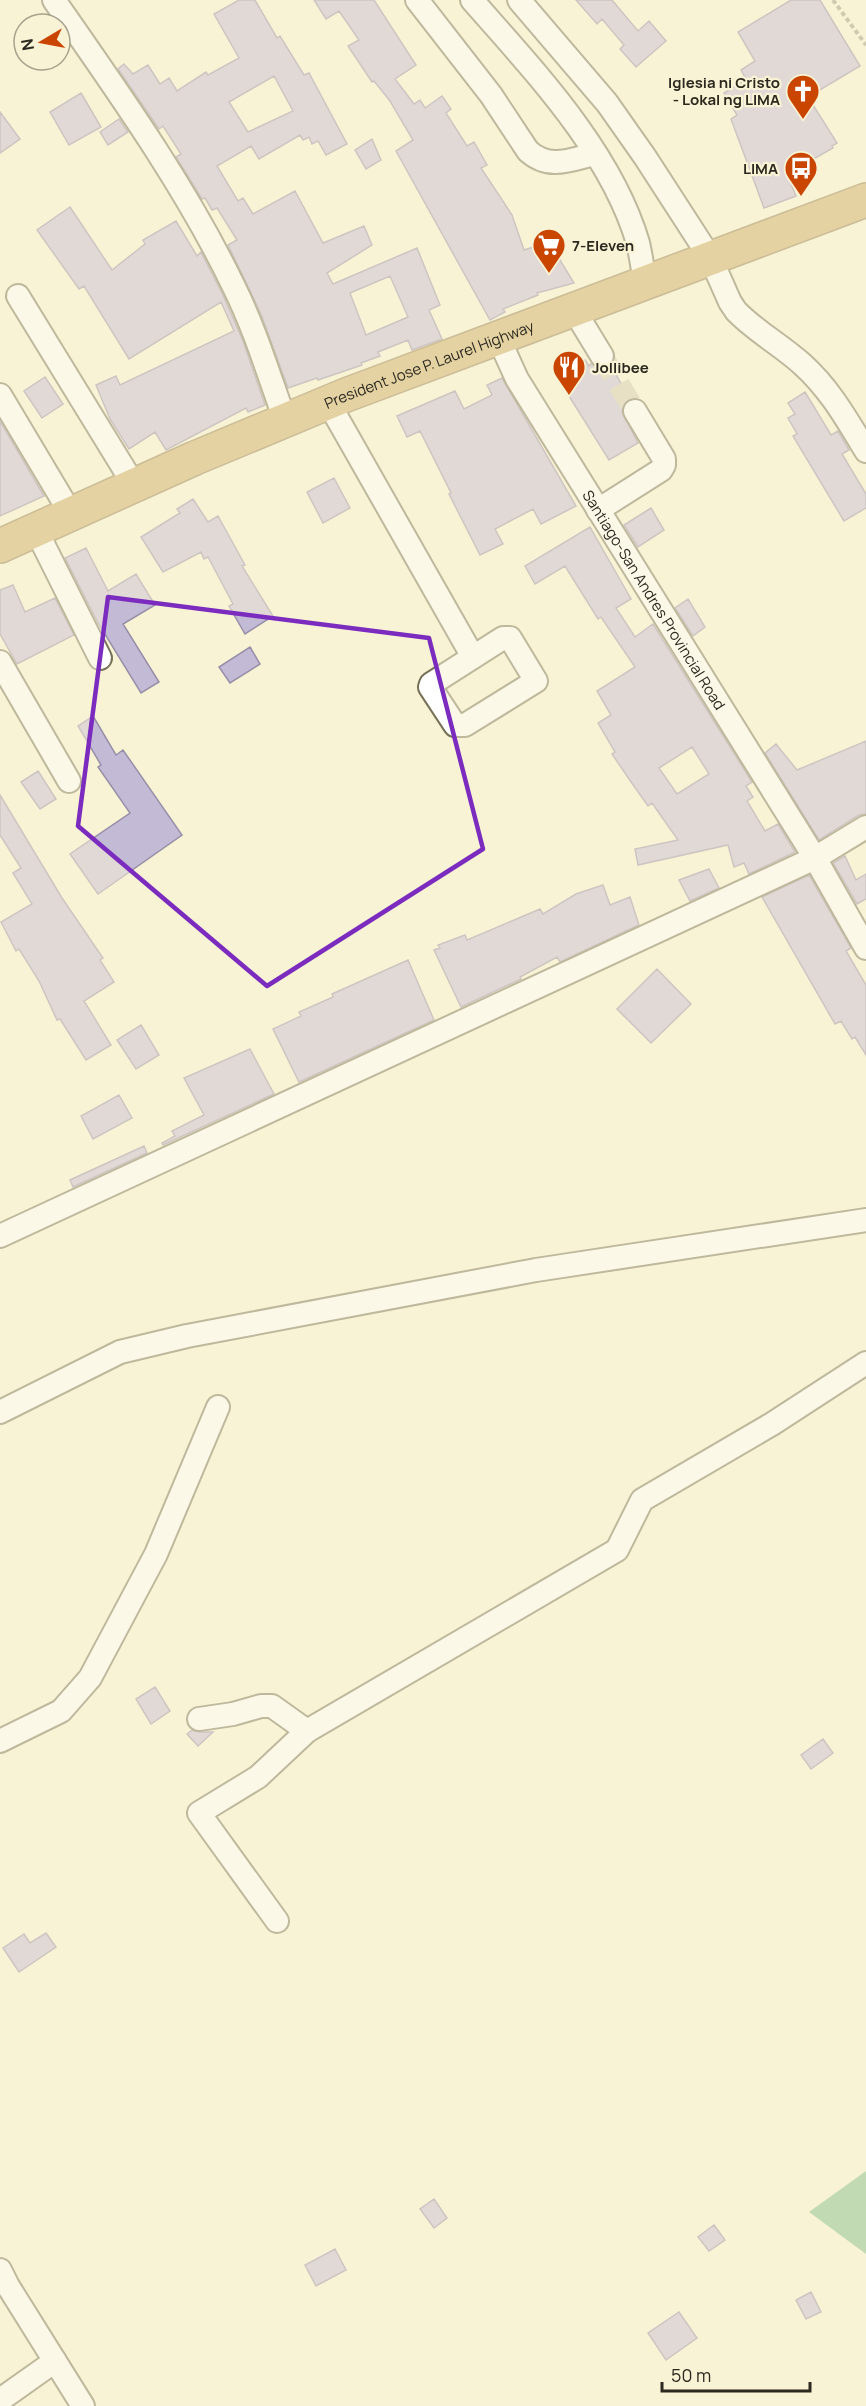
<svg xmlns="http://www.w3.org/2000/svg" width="866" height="2406" viewBox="0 0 866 2406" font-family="Manrope,sans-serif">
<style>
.forest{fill:#7ebd8c}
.building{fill:#c3bad5;stroke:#978fa8;stroke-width:1.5;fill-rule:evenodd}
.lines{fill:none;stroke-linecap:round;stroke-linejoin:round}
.minor-tunnel{stroke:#d0cbb1;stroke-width:22;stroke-dasharray:22 11;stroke-linecap:butt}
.minor-casing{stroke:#777157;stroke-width:26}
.highway-casing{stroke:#927d4d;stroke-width:36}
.path{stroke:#9d9984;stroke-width:4;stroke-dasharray:4.5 3;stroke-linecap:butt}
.minor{stroke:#fff;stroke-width:22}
.highway{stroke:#caaa67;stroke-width:33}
.marked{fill:none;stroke:#7b2cbf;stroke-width:4.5;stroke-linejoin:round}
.labels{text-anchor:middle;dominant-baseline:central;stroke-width:4.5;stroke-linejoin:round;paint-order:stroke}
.poi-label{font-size:15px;font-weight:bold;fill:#2b291e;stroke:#f9f3d6;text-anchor:end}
.street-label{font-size:15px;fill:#2b291e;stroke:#f9f3d6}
</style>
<rect width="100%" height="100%" fill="#f9f3d6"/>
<path class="forest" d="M866 2171V2254L809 2212Z"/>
<path class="building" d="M239 0H255L277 38 280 36 304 75 309 73 347 144 326 155 318 141 312 144 309 137 303 140 300 135 259 159 251 146 217 166 238 201 243 198 253 214 295 191 323 243 364 226 372 245 327 273 333 284 417 248 440 305 429 310 442 339 412 350 408 340 378 352 380 356 361 363 362 365 318 380 317 378 288 388 261 314 228 245 237 240 217 208 212 210 205 198 202 199 176 157 181 154 163 126 159 129 118 69 124 64 133 74 148 65 160 84 169 78 177 91 206 72 208 75 239 58 214 14ZM274 76 293 111 248 132 229 102ZM390 276 408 317 366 335 350 293Z
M314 0H374L416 65 395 79 414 104 420 100 425 108 442 96 451 109 446 113 467 146 474 142 487 165 481 168 512 215 524 250 549 242 574 283 537 293 538 295 503 309 505 312 490 320 396 151 413 140 390 101 374 81 372 82 348 46 359 40 339 11 326 19Z
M576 0H612L638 31 649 21 666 41 636 67 620 49 624 45 602 19 597 24Z
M791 0H820L860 66 808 97 837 143 832 146 833 148 787 174 796 196 764 208 731 119 737 115 724 93 746 79 741 70 755 61 738 32Z
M81 93 101 127 69 145 50 112Z
M0 112 20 139 0 153Z
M119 119 128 132 108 145 100 132Z
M372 139 381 160 366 169 355 150Z
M70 207 112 270 145 244 143 240 176 221 197 256 201 252 222 293 243 341 265 405 248 412 246 408 166 450 155 432 129 449 110 419 96 385 116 376 120 385 234 331 221 302 129 359 84 286 79 289 37 230Z
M585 360 589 366 591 364 602 369 611 366 630 399 624 404 622 412 638 443 609 460 557 377Z
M45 377 63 404 42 418 24 391Z
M502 378 576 506 541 524 533 509 495 529 503 544 480 555 449 494 451 493 420 431 407 437 397 416 455 391 464 409 492 395 487 385Z
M805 392 831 435 838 431 849 450 842 454 866 494V508L844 521 793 436 797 434 788 418 795 414 788 403Z
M0 421 44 496 0 516Z
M334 478 350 508 323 523 307 492Z
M193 499 208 522 218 516 245 565 242 566 273 616 245 634 229 606 233 604 208 557 204 559 201 552 163 572 141 537 180 513 177 509Z
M651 508 664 530 638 547 624 525Z
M590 527 631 599 616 608 635 637 653 624 752 782 746 786 753 797 747 801 765 831 778 824 795 852 749 874 744 863 734 867 728 845 638 865 635 849 678 840 652 803 648 806 629 779 612 754 615 752 598 723 611 715 597 691 635 667 601 617 598 619 565 566 535 584 525 566ZM692 747 709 774 677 794 659 768Z
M86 548 108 591 136 574 155 605 123 624 159 682 141 693 98 623 65 558Z
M13 585 25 612 55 598 74 635 17 664 0 634V590Z
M688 599 705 627 693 636 675 608Z
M250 647 260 664 230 683 219 667Z
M93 716 116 755 123 750 182 835 98 894 70 854 130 813 98 767 101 765 78 726Z
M866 741V814L859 815 819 840 765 753 776 744 797 770Z
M38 771 56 799 40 809 21 782Z
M0 795 62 898 103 958 100 960 114 982 84 1001 111 1045 86 1060 60 1019 57 1020 39 981 19 949 16 951 1 922 32 904 13 873 21 868 0 835Z
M845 856 856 880 866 874V899L857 904 833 863Z
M709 869 719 888 690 901 679 880Z
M809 875 851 948 846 951 866 985V1055L855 1037 852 1039 841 1021 835 1024 762 897Z
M603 885 610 905 630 897 639 925 560 962 557 957 520 977 521 979 461 1007 434 950 440 948 438 945 465 935 467 940 540 909 543 914 576 894Z
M408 960 434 1020 299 1082 273 1029 301 1016 299 1012 333 997 332 994Z
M657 969 691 1004 651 1043 617 1009Z
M141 1025 159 1055 136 1069 117 1040Z
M250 1049 274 1094 163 1145 162 1143 175 1136 172 1131 204 1115 184 1078Z
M119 1095 132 1118 93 1139 81 1116Z
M144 1146 147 1153 73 1187 70 1180Z
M155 1687 170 1711 151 1724 136 1699Z
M192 1730 200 1732H213L198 1746 187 1734Z
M823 1739 833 1753 811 1769 801 1755Z
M46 1933 56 1947 19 1972 3 1948 24 1934 30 1943Z
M434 2199 447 2218 434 2228 420 2209Z
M714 2225 725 2240 709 2251 698 2237Z
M335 2249 346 2270 316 2286 305 2265Z
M811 2292 821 2312 806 2319 796 2300Z
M679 2312 697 2338 666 2360 648 2333Z"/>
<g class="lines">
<path class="minor-tunnel" d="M602 356 635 411"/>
<defs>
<g id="minor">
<path d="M54 0C118 92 186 187 234 287 255 329 269 376 285 420"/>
<path d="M417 0 491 95 528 151C549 170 570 160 594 154"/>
<path d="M472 0C534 71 611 151 638 243 641 256 643 270 645 283"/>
<path d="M519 0 607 103 645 157 711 259 730 302 736 311C755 331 781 345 802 364 830 389 847 420 866 451"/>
<path d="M18 296 134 485"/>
<path d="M574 310 602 356"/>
<path id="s1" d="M498 337 517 379 815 858 866 948"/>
<path d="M0 395 71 514"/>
<path d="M328 402 473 657"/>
<path d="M598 510 661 470 664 465V459L635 411"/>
<path d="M36 530 100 658"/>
<path d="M503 638H510L536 681 465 725H455L430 687 431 684Z"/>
<path d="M0 662 69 781"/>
<path d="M0 1236 815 858 866 827"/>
<path d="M0 1412 120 1352 187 1336 536 1270 866 1220"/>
<path d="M199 1719 233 1714 261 1706H272L307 1731"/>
<path d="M0 1741 61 1711 90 1678 156 1554 218 1407"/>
<path d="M277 1921 199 1813 258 1777 307 1731 617 1550 642 1500 772 1424 866 1363"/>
<path d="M0 2270 8 2286 83 2406"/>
<path d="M0 2400 55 2361"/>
</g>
<g id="highway">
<path id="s2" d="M0 546 195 458 346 395 866 200"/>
</g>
</defs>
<use href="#minor" class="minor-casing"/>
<use href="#highway" class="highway-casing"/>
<path class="path" d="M833 0 866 45"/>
<use href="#minor" class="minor"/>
<use href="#highway" class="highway"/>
</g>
<path d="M0 0H866V2406H0ZM108 597 429 638 483 849 267 986 78 826Z" fill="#f9f3d6" fill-opacity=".55" fill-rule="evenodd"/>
<path class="marked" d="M108 597 429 638 483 849 267 986 78 826Z"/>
<defs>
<symbol id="church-pin" viewBox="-11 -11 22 30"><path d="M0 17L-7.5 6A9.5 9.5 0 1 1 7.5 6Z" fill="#ca4500" stroke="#f9f3d6"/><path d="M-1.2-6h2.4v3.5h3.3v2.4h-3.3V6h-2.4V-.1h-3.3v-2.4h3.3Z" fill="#fff"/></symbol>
<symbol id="bus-pin" viewBox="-11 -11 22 30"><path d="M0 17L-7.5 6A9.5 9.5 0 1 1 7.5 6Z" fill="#ca4500" stroke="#f9f3d6"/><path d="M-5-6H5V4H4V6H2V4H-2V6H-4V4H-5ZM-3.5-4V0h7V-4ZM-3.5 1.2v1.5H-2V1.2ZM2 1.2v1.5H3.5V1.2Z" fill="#fff"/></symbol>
<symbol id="supermarket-pin" viewBox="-11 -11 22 30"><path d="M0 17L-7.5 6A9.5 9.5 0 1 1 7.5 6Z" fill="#ca4500" stroke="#f9f3d6"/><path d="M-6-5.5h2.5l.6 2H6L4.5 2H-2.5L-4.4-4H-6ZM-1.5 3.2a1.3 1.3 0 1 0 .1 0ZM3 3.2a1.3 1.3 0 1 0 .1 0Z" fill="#fff"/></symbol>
<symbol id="restaurant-pin" viewBox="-11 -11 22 30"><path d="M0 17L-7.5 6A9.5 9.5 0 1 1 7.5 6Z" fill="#ca4500" stroke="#f9f3d6"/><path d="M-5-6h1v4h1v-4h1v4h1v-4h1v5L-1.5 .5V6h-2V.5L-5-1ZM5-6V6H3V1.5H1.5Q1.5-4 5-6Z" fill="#fff"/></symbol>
</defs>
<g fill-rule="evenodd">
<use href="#church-pin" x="784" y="72" width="38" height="52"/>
<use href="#bus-pin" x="782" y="149" width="38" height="52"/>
<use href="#supermarket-pin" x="530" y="226" width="38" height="52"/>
<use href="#restaurant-pin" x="550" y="348" width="38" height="52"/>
</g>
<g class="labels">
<g class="poi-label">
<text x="780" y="82">Iglesia ni Cristo<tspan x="780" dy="17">- Lokal ng LIMA</tspan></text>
<text x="778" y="168">LIMA</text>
<text x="572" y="245" text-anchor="start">7-Eleven</text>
<text x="592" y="367" text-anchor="start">Jollibee</text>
</g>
<g class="street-label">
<text stroke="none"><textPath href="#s2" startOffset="466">President Jose P. Laurel Highway</textPath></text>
<text stroke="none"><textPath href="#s1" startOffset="306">Santiago-San Andres Provincial Road</textPath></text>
</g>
</g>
<g transform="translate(42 42) rotate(260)"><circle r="28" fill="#f9f3d6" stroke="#a7a28c" stroke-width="1.5"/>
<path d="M0-4.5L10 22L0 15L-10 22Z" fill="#ca4500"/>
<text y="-9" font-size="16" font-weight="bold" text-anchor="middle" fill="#2b291e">N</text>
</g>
<path d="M662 2382v9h148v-9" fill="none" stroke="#2b291e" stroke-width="3"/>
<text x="671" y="2382" font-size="18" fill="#2b291e" stroke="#f9f3d6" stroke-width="4.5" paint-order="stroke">50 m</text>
</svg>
